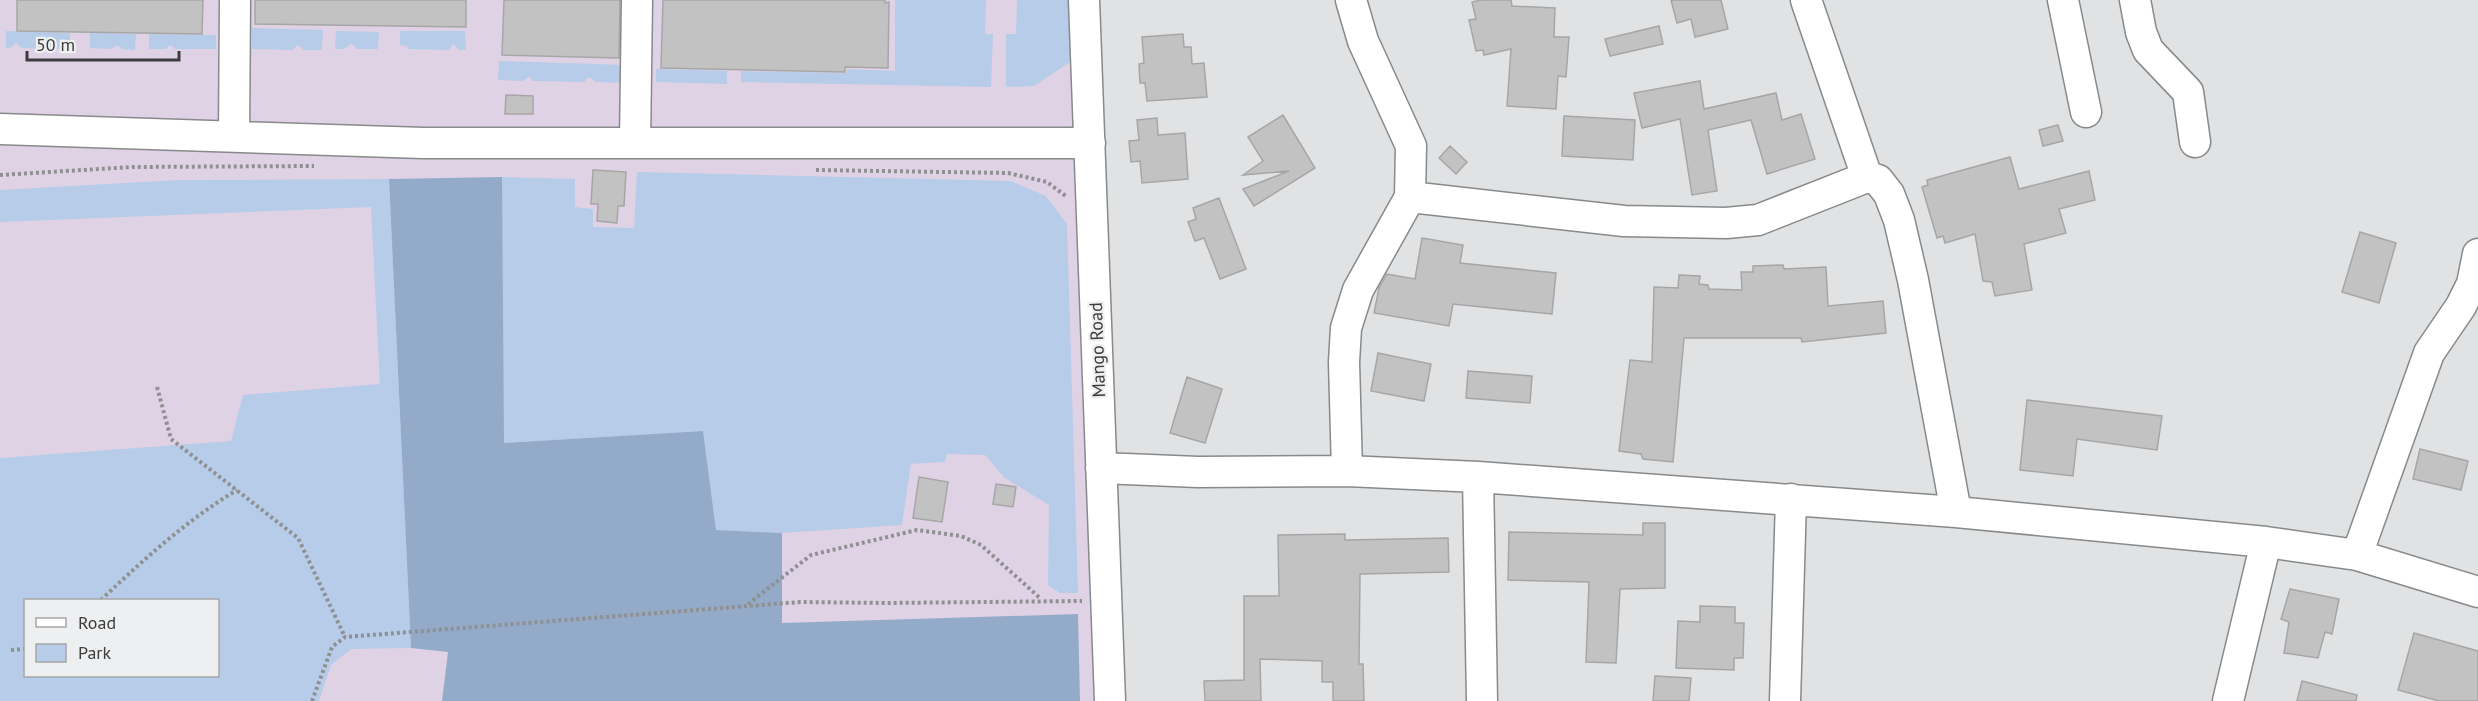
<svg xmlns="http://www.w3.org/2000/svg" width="2478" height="701" viewBox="0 0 2478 701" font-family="'PT Sans',sans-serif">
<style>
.education{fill:#e0d2e5;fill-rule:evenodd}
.green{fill:#b7cce8;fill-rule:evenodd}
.forest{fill:#93aac9}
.building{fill:#c3c2c3;stroke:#a7a6a7;stroke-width:1.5}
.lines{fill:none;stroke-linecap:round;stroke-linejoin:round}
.minor-casing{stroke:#88898a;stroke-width:33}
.path{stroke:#8f9091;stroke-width:4;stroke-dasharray:3 3;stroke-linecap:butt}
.minor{stroke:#fff;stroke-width:30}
.labels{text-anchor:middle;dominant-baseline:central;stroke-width:4.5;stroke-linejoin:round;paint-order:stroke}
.street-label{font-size:18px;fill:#3c3c3c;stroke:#eeeff0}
</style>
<rect width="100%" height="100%" fill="#e1e2e3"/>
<path class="education" d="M0 0H1078L1099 701H0ZM26 600H218V676H26Z"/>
<path class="green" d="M895 0H986L985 34H993L991 87 741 82V71L847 73V69L895 71Z
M1017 0H1070L1073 60 1034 86 1006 87V34H1016Z
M252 28 323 30 322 50H304L298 45 292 50 252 49Z
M6 31 70 33V44L63 45 60 49 21 48 16 43 11 48H6Z
M336 31 379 32 378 49H357L351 44 344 49H335Z
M400 31H465L466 50H459L453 44 449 50 408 49 407 46 400 45Z
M90 33 136 34 135 50 122 49 117 45 112 49 90 48Z
M149 34 216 35V49H175L170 45 166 49H149Z
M499 61 627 65 626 83 596 82 589 77 584 82 533 81 529 77 522 81 498 80Z
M656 69 727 71V84L656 82Z
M637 172 1011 181 1046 196 1067 224 1078 593H1060L1048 585 1049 505 1005 478 985 455 947 454 945 462 911 464 902 525 782 533 716 530 703 431 503 443 502 177 575 179V207L593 209V227L634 228Z
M389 179 411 648 351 649 331 665 319 701H0V458L231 441 243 395 380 384 371 207 0 222V190L178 180ZM26 600H218V676H26Z"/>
<path class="forest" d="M502 177 504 443 703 431 716 530 782 533V623L1078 614 1080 701H442L448 652 411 648 389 179Z"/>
<path class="building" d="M17 0H203L202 34 17 31Z
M255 0H466V27L255 24Z
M504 0H620L619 58 502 55Z
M663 0H885V3L889 2 888 68 845 67V72L661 68Z
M1481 0H1511L1512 6 1555 8 1554 37H1569L1566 77 1558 76 1556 109 1507 106 1511 49 1484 55 1483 50 1476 51 1469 20 1476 19 1472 2Z
M1671 0H1721L1728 29 1695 37 1691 19 1677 23Z
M1659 26 1663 44 1610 56 1605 39Z
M1183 34 1184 47H1191L1192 64 1204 63 1207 97 1147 101 1145 83H1140L1139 64 1144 63 1142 37Z
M1700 81 1704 109 1776 93 1782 120 1801 114 1815 159 1767 174 1751 120 1708 130 1717 191 1692 195 1680 119 1642 128 1634 93Z
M506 95 533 96V114H505Z
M1283 115 1315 168 1254 206 1243 189 1289 171 1243 175 1263 161 1248 137Z
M1564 116 1635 120 1633 160 1562 156Z
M1157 118 1158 135 1185 133 1188 179 1142 183 1140 161 1131 162 1129 141 1139 140 1137 120Z
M2058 125 2063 141 2043 146 2039 130Z
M1450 146 1467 162 1456 174 1439 158Z
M2010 157 2019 189 2089 171 2095 200 2059 209 2066 233 2024 244 2032 290 1995 296 1992 282 1983 281 1975 234 1945 243 1943 236 1937 238 1922 187 1928 185 1927 180Z
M593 170 626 172 624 206H618L617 223 597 221 598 204H591Z
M1219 198 1246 269 1220 279 1204 238 1195 241 1188 222 1196 219 1193 208Z
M2360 232 2396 243 2379 303 2342 292Z
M1422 238 1463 245 1460 263 1556 273 1552 314 1453 304 1449 326 1374 313 1379 288 1387 274 1415 279Z
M1783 265 1784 269 1826 267 1828 306 1883 301 1886 333 1802 342 1801 338H1684L1673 462 1643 459 1641 454 1619 451 1630 360 1652 362 1654 287 1678 288 1679 275 1700 276 1699 284 1708 285 1709 289 1742 290 1741 272H1753V266Z
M1378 353 1431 364 1424 401 1371 391Z
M1468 371 1532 376 1530 403 1466 398Z
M1187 377 1222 389 1205 443 1170 433Z
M2027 400 2162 416 2157 450 2077 439 2073 476 2020 470Z
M2420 449 2468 461 2461 490 2413 479Z
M919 477 948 482 942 522 913 518Z
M996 484 1016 487 1013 507 993 504Z
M1643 523H1665V588L1620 589 1616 663 1586 662 1589 582 1508 580 1509 532 1643 535Z
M1345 534V540L1448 538 1449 572 1360 574 1359 664H1363L1364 701H1333V682H1322V661L1260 659 1261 701H1205L1204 681 1244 680V596H1279L1278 535Z
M2290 589 2339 599 2332 634 2325 632 2318 658 2284 653 2289 622 2281 619Z
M1700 606 1735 607V623H1744L1743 658H1734V670L1676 668 1678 621 1700 622Z
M2414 633 2478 651V701H2439L2398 690Z
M1655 676 1691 678 1689 701H1653Z
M2302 681 2357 695 2356 701H2297Z"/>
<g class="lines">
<defs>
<path id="minor" d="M1084 0 1110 701
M1806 0 1867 177
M2063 0 2086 112
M2135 0 2141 32 2148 50 2188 92 2195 142
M0 129 423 143H1090
M234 136 235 0
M635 143 637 0
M1410 197 1624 221 1726 223 1758 220 1867 177 1878 180 1889 194 1899 220 1913 280 1956 512
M1101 468 1198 472 1347 471 1478 477 1956 512 2266 542 2357 555 2478 592
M1347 471 1344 362 1346 328 1358 290 1410 197 1411 146 1363 41 1351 0
M1478 477 1482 701
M2357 555 2429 353 2461 306 2472 284 2478 254
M1785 701 1791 499
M2228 701 2266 542"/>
</defs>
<use href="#minor" class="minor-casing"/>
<path class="path" d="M816 170 1008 173 1047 182 1067 197
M0 175 132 167 314 166
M157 387 171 439 298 538 345 637
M101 600C143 560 187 520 237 490
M748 604 811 555 917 530 961 536 981 545 1041 599
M11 650 26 649
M312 701 332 647 345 637 800 602 887 603 1082 601"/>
<use href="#minor" class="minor"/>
</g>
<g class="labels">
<g class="street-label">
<text transform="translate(1097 350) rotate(-92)">Mango Road</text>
</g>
</g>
<rect x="24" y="599" width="195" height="78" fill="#eeeff0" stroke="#a7a7a8" stroke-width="1.5"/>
<rect x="36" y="618" width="30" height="9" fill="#ffffff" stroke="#a7a7a8" stroke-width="1.5"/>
<text x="78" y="629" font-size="18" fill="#3c3c3c">Road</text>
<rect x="36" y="644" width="30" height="18" fill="#b7cce8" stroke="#a7a7a8" stroke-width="1.5"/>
<text x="78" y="659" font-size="18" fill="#3c3c3c">Park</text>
<path d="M27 51v9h152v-9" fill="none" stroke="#3c3c3c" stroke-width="3"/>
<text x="36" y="51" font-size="18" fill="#3c3c3c" stroke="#eeeff0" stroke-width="4.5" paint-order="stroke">50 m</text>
</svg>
